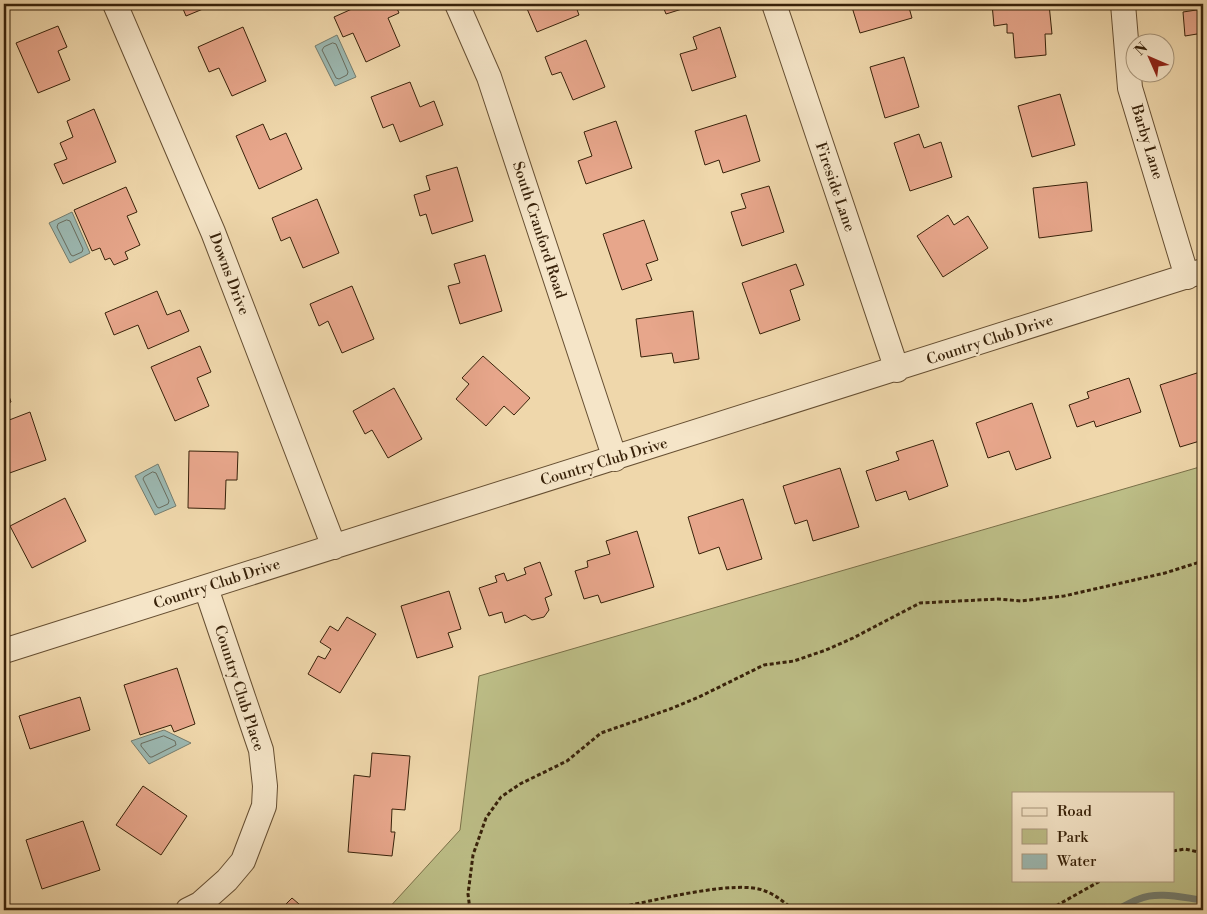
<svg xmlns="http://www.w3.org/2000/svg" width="1207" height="914" viewBox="0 0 1207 914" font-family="'Libre Bodoni',serif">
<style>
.green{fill:#bcbd86;stroke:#7a7048;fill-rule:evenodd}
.water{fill:#9cb8b1;stroke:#747c6e}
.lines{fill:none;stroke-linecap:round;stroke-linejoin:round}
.shore{stroke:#6a6d5e;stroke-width:1}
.stream{stroke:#747c6e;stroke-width:7}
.building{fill:#e7a68b;stroke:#38220a}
.street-casing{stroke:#664f32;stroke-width:26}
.path{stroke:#38220a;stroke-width:3;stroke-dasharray:4 2.5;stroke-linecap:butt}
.street{stroke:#f5e5c8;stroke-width:24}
.labels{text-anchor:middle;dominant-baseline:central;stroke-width:4.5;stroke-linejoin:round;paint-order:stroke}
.street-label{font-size:15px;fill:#38220a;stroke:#f5e5c8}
</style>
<rect width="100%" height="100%" fill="#efd7ab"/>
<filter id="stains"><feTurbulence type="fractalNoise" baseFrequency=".004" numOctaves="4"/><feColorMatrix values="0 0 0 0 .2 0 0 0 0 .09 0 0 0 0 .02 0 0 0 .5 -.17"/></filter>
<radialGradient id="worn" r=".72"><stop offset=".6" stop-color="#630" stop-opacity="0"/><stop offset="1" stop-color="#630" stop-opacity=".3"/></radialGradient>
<path class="green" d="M1203 466V910H387L460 830 479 676ZM1013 793H1173V880H1013Z"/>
<path class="water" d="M337 35 356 77 335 86 315 46Z
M72 212 90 253 70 263 49 223Z
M158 464 176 506 155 515 135 476Z
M164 730 191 743 149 764 131 741Z"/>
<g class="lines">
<path class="shore" d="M333 43 336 44 348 72 347 75 339 79 336 78 322 50 324 47Z
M67 220 70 221 83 249 82 252 73 256 71 255 57 227 58 224Z
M153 472 156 473 169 501 168 504 159 508 157 507 143 479 144 477Z
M164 736 175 741 176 745 152 757H150L141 746V744Z"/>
<path class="stream" d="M1117 910C1124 906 1131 902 1139 899 1158 891 1184 898 1203 900"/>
</g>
<path class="building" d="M4 4H22L4 12Z
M181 4H215L186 16Z
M363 4H395L399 13 388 18 400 46 366 62 353 33 343 37 334 17Z
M525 4H575L579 15 537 32Z
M662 4H698L666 14Z
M851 4H908L912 18 860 33Z
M992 4H1049L1052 34H1045L1046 55 1015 58 1013 33H1007V24L994 26Z
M1203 9V33L1185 36 1183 12Z
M58 26 67 47 58 51 70 80 38 93 16 43Z
M243 27 266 81 232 96 219 68 209 72 198 47Z
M720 27 736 77 692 91 680 54 697 49 693 37Z
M586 40 605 87 573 100 561 72 552 75 545 57Z
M904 57 919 107 885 118 870 67Z
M410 82 420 107 434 101 443 125 400 142 393 124 383 128 371 97Z
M1060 94 1075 145 1032 157 1018 106Z
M94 109 116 162 63 184 54 164 67 159 60 143 73 137 67 121Z
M746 115 760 161 723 173 719 160 705 165 695 131Z
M616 121 632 168 586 184 578 161 592 156 584 132Z
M263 124 270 140 286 133 302 169 259 189 236 136Z
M919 134 924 148 941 142 952 177 910 191 894 143Z
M457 167 473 221 432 234 426 214 420 216 414 195 430 190 426 176Z
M1087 182 1092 231 1039 238 1033 188Z
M769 186 784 232 742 246 731 212 746 208 741 194Z
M126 187 137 212 127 216 140 245 125 252 128 259 114 265 110 258 105 260 100 248 92 251 74 210Z
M317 199 339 253 303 268 290 237 281 241 272 218Z
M948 215 954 225 968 216 988 248 943 277 917 236Z
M644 220 658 260 646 264 652 280 622 290 603 234Z
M485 255 502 311 460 324 448 286 460 283 454 264Z
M796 264 804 285 790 290 800 320 760 334 742 283Z
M352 286 374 339 342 353 328 321 319 326 310 304Z
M157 291 167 315 180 310 189 331 148 349 138 325 114 335 105 313Z
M693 311 699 359 674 363 672 353 641 357 636 319Z
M200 346 211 372 197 378 209 406 175 421 151 367Z
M483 356 530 398 514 415 504 406 486 426 456 399 469 384 462 378Z
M1203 371V440L1180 447 1160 385Z
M1129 378 1141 412 1096 427 1094 421 1077 427 1069 405 1089 398 1087 392Z
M4 381 11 402 4 405Z
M394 388 422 439 388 458 372 430 365 434 353 411Z
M1032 403 1051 458 1016 470 1009 451 988 458 976 423Z
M30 412 46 460 4 475V422Z
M933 440 948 486 909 500 906 491 876 501 866 471 899 460 896 452Z
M189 451 238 452 237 480H226L225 509 188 508Z
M840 468 859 527 813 541 807 520 795 524 783 486Z
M65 498 86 541 32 568 10 526Z
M743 499 762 559 727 570 719 547 699 554 688 517Z
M637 531 654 587 601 603 598 595 584 599 575 571 588 567 587 561 610 554 606 541Z
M540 562 552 595 545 598 549 610 544 617 532 620 525 615 505 623 502 612 489 616 479 588 497 582 495 576 504 573 507 581 526 574 524 568Z
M449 591 461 629 448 633 453 647 417 658 401 606Z
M347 617 376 634 340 693 308 674 318 656 325 659 331 649 320 642 330 626 338 631Z
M177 668 195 724 174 732 171 725 140 735 124 685Z
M80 697 90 730 30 749 19 716Z
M372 753 410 756 405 810 392 809 391 832H395L392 856 348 852 354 775 370 777Z
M143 786 187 816 161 855 116 825Z
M83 821 100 870 42 889 26 840Z
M292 898 306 910H280Z"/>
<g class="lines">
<defs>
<path id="street" d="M115 4 213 232 334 547
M457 4 489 77 615 459
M774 4 897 370
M1123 4 1130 88 1187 277
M4 651 1203 271
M188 910 200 904 227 880 243 861 264 806 265 786 261 750 206 588"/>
</defs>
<use href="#street" class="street-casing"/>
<path class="path" d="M1173 851 1185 849 1203 853
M470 910 468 894 473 855 486 818 501 797 520 784 567 761 601 733 670 709 699 697 764 665 794 661 826 650 853 638 920 603 998 599 1021 601 1064 596 1165 573 1203 561
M617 910 626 906C657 900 738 879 765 891 776 895 785 903 794 910
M1044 910 1054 907 1102 880"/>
<use href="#street" class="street"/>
</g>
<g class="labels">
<g class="street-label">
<text transform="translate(1147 142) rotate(73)">Barby Lane</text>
<text transform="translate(835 187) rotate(71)">Fireside Lane</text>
<text transform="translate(539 230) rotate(72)">South Cranford Road</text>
<text transform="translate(229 274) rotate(69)">Downs Drive</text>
<text transform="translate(990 340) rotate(-18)">Country Club Drive</text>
<text transform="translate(604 462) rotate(-17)">Country Club Drive</text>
<text transform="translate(217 584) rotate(-18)">Country Club Drive</text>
<text transform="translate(239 688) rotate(72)">Country Club Place</text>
</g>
</g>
<rect width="1207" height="914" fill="none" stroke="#efd7ab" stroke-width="20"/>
<rect x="5" y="5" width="1197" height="904" fill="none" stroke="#38220a" stroke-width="2.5"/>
<rect x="10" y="10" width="1187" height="894" fill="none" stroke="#38220a"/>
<rect x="1012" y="792" width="162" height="90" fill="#f5e5c8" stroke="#a9977c"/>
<rect x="1022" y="808" width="25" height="8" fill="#f5e5c8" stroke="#a9977c"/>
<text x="1057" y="816" font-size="15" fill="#38220a">Road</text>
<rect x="1022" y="829" width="25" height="15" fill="#bcbd86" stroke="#a9977c"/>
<text x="1057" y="842" font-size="15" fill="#38220a">Park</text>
<rect x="1022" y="854" width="25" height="15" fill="#9cb8b1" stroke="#a9977c"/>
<text x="1057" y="866" font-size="15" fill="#38220a">Water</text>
<g transform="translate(1150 58) rotate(315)"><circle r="24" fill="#f5e5c8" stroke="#a9977c"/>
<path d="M0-4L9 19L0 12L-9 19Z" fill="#8f2418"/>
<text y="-8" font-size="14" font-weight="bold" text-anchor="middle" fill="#38220a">N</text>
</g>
<rect width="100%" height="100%" filter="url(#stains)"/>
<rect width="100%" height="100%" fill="url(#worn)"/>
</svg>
